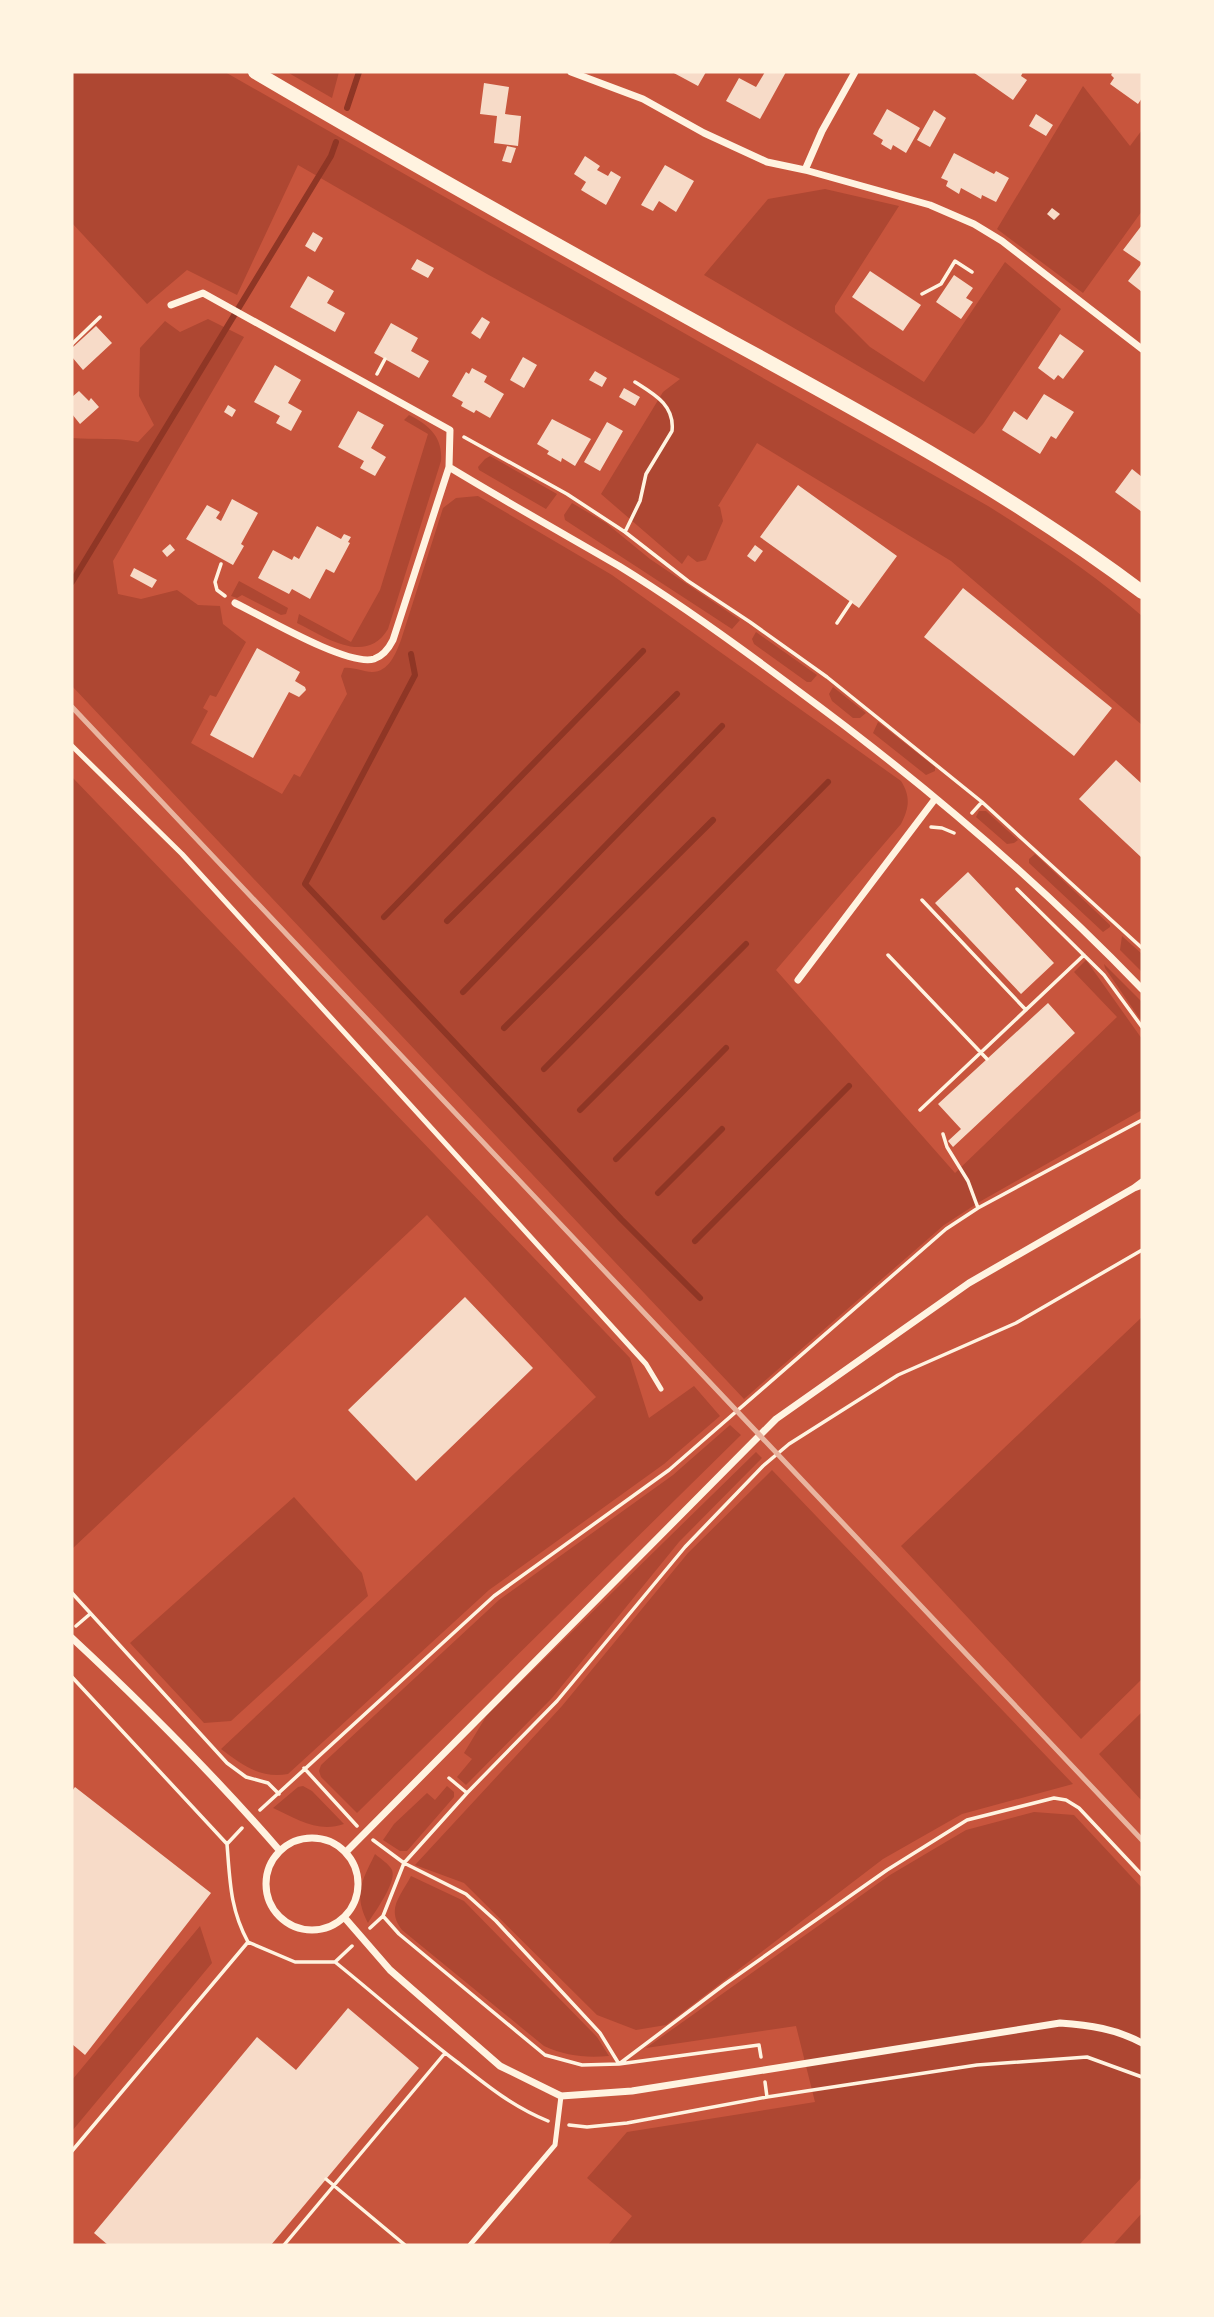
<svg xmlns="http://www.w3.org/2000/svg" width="1214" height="2317" viewBox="0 0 1214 2317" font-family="'PT Sans',sans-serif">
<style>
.green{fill:#ae4732}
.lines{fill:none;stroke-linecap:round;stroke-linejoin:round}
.stream{stroke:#8f3625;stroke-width:6}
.building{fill:#f7dbc8}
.path{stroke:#fff3e0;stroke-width:3.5}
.service{stroke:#fff3e0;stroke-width:5}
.minor{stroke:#fff3e0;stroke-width:7}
.secondary{stroke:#fff3e0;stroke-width:14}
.rail{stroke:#e9b49f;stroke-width:5}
</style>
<rect width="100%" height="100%" fill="#c8553d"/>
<path class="green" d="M72 72H225L988 506C1042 540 1094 574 1142 616V725L951 561 757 443 718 506 720 507 723 521 706 560 697 562 688 555 682 564 601 494 663 392 680 379 487 274 298 165 237 295 187 270 147 304 72 223Z
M287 72H339L332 98Z
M1083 86 1130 146 1142 130V211L1083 293 997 229Z
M825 189 899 206 835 306V312L870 347 924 382 1005 262 1061 309 983 424 974 434 704 275 768 199Z
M208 319 244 337 113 561 118 594 141 599 177 590 198 605 220 606 223 624 246 642 216 697 210 695 203 708 208 711 191 743 282 794 294 774 300 777 347 694 341 676 344 668C354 667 363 672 372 672 389 672 396 653 401 640L443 508 456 498 478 496 612 575 901 781C911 797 909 808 901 824L776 970 955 1173 1117 1017 1074 972 1086 960 1142 1039V1110L981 1201 944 1225 744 1399 72 686V438C95 440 116 437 138 442L154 425 139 396 140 348 165 321 180 332Z
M409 415C429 425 443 437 441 461L388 629C366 666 325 637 297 623L299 614 351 642 380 590 428 434 404 420Z
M490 456 557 494 546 509 479 470 478 467 485 459Z
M572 503 606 523 650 559 740 620 732 629 565 520 564 515Z
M239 581 288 608 286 614 281 615 242 595 237 598 231 596Z
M756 632 817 675 811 682H807L754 644 752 639Z
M833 687 866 713 860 718H853L832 701 829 694Z
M878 722 935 767V771L926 775 873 733Z
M72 777 630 1358 649 1418 694 1386 720 1416 664 1464 489 1590 288 1774C261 1779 242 1765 221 1749L596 1397 427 1215 72 1549Z
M979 811H986L1018 840 1014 843 1007 844 976 817Z
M1035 854 1110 925V927L1103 932 1029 863V859Z
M1122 936 1142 954V972L1120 950Z
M1104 964 1142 1002V1022L1105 968Z
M1142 1317V1679L1081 1739 901 1546Z
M730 1425 741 1435 357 1813 321 1777 319 1771 321 1765 499 1600 673 1475Z
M756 1452 762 1458 679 1542 552 1698 466 1785 457 1777 472 1759 464 1753 487 1715Z
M772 1470 1073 1784 962 1814 883 1859 666 2025 636 2030 597 2015 464 1883 415 1865 562 1706 688 1553Z
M294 1497 362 1573 368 1596 231 1721 204 1723 130 1643Z
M1141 1713 1142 1715V1801L1099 1754Z
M303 1786 312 1791 344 1824C318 1833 297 1819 273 1808L298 1787Z
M447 1786 454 1792V1797L407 1851H400L383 1840 394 1824 427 1793 435 1800Z
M1034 1812 1074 1815 1142 1888V2177L1079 2245H608L632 2216 587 2178 627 2132 815 2102 796 2026 646 2048 890 1875 966 1830Z
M375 1854C381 1859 389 1864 392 1870 397 1882 375 1912 368 1923 353 1894 362 1881 375 1854Z
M411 1876 464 1901 597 2037 609 2056C585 2058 566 2056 544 2046L402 1930C386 1909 400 1897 411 1876Z
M200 1926 212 1963 72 2131V2080Z
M1142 2213V2245H1113Z"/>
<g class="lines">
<path class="stream" d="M347 108 359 72
M72 582 331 156 336 142
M411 654 415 675 305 884 621 1219 700 1298
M384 917 643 651
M447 921 677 694
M463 992 722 726
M504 1028 713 820
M544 1069 828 782
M580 1110 746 944
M616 1159 726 1048
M658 1193 722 1129
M695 1241 849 1086"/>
</g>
<path class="building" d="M672 72H706L698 86Z
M765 72H786L760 119 726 101 739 78 756 87Z
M973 72H1023L1021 76 1027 80 1013 100Z
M1113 72H1142V98L1138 104 1110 84 1114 78 1111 75Z
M484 83 509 87 505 114 521 116 518 146 494 143 497 116 480 114Z
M887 109 920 128 906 153 893 145 891 150 881 144 883 140 873 134Z
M934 110 946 118 930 147 917 140Z
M1036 114 1053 125 1046 136 1029 126Z
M507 146 516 148 511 163 502 161Z
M954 153 994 174 996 171 1009 178 996 202 982 195 981 199 961 188 959 194 946 186 948 181 941 178Z
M585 156 600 166 597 170 608 176 611 171 621 177 606 205 581 190 586 182 574 174Z
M665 165 694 181 676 212 659 201 653 211 641 205Z
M1052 208 1060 214 1054 220 1047 214Z
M1142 225V292L1128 281 1142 263 1123 250Z
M313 232 323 238 315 252 305 246Z
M417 259 434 268 428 278 411 269Z
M870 271 921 305 903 331 852 297Z
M954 275 973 288 966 298 973 302 961 319 936 302Z
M308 276 334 291 327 303 345 313 335 332 290 307Z
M482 317 490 322 480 339 471 333Z
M391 323 418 338 411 351 429 361 419 378 374 353Z
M96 326 112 343 83 370 72 357V348Z
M1060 334 1084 351 1063 379 1058 375 1054 380 1038 368Z
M523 357 537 365 524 388 510 380Z
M275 365 301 380 288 403 302 411 291 431 276 423 280 416 254 402Z
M472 368 487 376 484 382 504 394 490 418 476 410 474 413 461 406 463 402 452 396 466 372 469 374Z
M595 371 607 378 602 387 589 380Z
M624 388 640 397 635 406 619 397Z
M79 391 89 401 91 398 99 407 80 424 72 414V397Z
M1044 394 1074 412 1056 439 1051 436 1040 454 1002 430 1014 411 1027 420Z
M228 405 236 410 232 417 224 412Z
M358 411 384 425 371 448 386 457 375 476 360 468 364 461 338 447Z
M552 419 591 439 575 466 562 458 561 462 547 454 549 451 537 444Z
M607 422 623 431 600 471 584 462Z
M1132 469 1142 477V512L1115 492Z
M798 485 897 556 859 608 760 537Z
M232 499 258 513 241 544 244 546 233 565 186 539 207 505 220 512 216 518 221 521Z
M317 526 341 539 344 534 351 537 348 542 350 543 334 573 326 569 310 599 292 589 289 594 258 578 273 550 292 560 294 556 299 559Z
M170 544 175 550 167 557 162 551Z
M755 545 763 551 755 562 747 556Z
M134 568 157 580 152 588 130 576Z
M963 588 1112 708 1074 756 924 637Z
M257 648 300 672 295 681 305 687 306 690 299 697 289 692 253 758 210 735Z
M1116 760 1142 784V858L1079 799Z
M968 872 1054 963 1021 994 935 903Z
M1048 1003 1075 1033 953 1147 948 1141 961 1129 938 1104Z
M465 1297 533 1368 416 1481 348 1410Z
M75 1787 211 1893 85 2055 72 2044V1791Z
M348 2008 419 2068 271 2245H108L94 2233 257 2037 296 2070Z"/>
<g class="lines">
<path class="path" d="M922 294 941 284 955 261 972 272
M72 344 100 317
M377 374 385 359
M464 437 567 494 625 532 688 581 750 622 827 677 982 802 1142 948
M625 532 640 501 646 474 672 431C675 405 654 394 635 382
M221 564 215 582 217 590 225 596
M837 623 851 602
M972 813 982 802
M931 827 942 828 954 833
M1017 889 1104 975 1142 1027
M922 900 1026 1010
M888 955 987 1059
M920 1110 1084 955
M943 1134 947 1147 968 1181 978 1208
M72 1593 227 1763 246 1777 268 1783 279 1794
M76 1626 90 1614
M72 1677 227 1844
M304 1768 357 1826
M449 1778 467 1793
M260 1810 494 1596 669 1470 946 1229 978 1208 1142 1120
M373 1840 404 1863 466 1894 496 1921 600 2033 619 2064 725 1984 887 1870 967 1820 1054 1798 1066 1800 1079 1808 1142 1875
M383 1916 399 1934 545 2055 582 2065 619 2064 759 2045 761 2057
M370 1928 383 1916 404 1863 467 1793 557 1701 685 1547 763 1466 789 1444 898 1375 1016 1323 1142 1250
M248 1942 295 1962H335L352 1946
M335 1962C376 1995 415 2030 457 2062 486 2085 513 2107 548 2121
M765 2082 767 2097
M569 2125 587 2127 627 2123 767 2097 977 2065 1087 2057 1142 2077
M72 2151 248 1942C230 1909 230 1881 227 1844L242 1828
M326 2179 405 2245
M284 2245 445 2053"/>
<path class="service" d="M72 746 182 854 646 1364 661 1389
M470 2245 555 2145 561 2096"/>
<path class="minor" d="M571 72 643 99 704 133 767 162 805 170 930 205 974 224 1002 241 1142 349
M805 170 822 131 855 72
M171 305 203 293 450 430 449 467 393 640C389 648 383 656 374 659 348 667 262 616 235 603
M449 467C505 501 562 533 619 566 679 603 737 645 793 687 917 778 1035 878 1142 989
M798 980 935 799
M1142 1182 1134 1188 1142 1185
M72 1638C144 1705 215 1776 280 1851
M266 1884a46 46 0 1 1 92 0a46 46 0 1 1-92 0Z
M346 1852 776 1419 969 1283 1134 1188
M344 1917 390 1970 500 2066 561 2096 632 2091 1060 2023C1090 2025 1116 2029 1142 2043"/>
<path class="secondary" d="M255 72C406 161 560 247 714 332 861 412 1009 492 1142 592"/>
<path class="rail" d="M72 707 1142 1840"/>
</g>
<rect width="1214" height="2317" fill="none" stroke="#fff3e0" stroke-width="147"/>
</svg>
